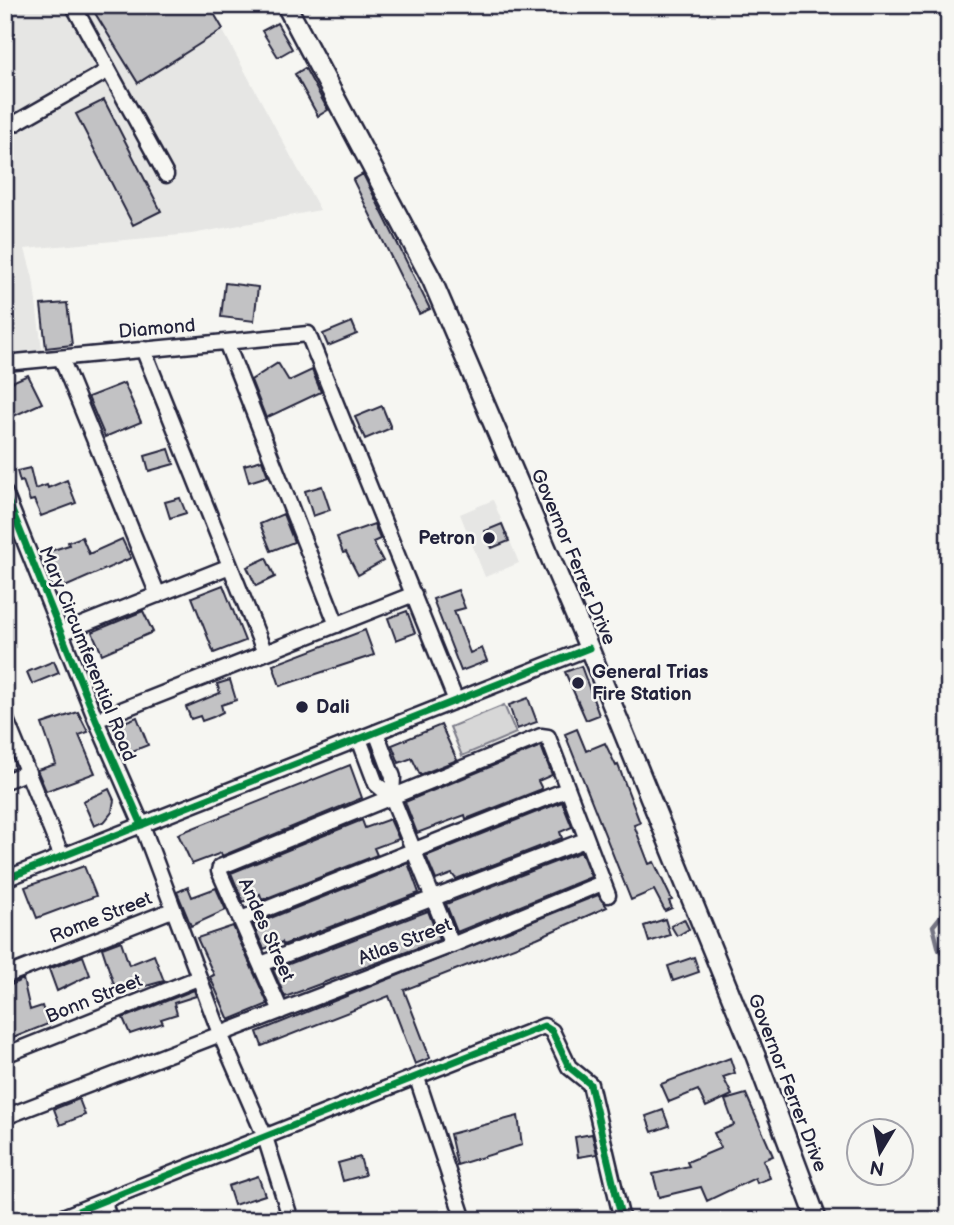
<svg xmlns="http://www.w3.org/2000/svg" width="954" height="1225" viewBox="0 0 954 1225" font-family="'Balsamiq Sans',sans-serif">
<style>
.built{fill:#e6e6e4}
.green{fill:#d7d7d7;stroke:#7c7c89;stroke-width:2}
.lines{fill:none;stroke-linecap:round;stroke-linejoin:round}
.stream{stroke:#757583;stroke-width:4.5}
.building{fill:#c2c2c4;stroke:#22223b;stroke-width:2}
.minor-casing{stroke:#22223b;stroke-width:19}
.major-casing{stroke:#22223b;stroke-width:23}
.minor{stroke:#f6f6f2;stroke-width:14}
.major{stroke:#f6f6f2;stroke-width:18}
.cycleway-casing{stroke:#f6f6f2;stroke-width:11}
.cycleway{stroke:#00873e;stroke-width:7}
.poi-dot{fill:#22223b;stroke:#f6f6f2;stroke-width:2.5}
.labels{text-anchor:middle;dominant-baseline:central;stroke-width:5;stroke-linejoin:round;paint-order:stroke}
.street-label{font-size:19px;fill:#22223b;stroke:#f6f6f2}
.poi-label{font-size:19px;font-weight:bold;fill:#22223b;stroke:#f6f6f2;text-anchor:start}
</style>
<rect width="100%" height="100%" fill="#f6f6f2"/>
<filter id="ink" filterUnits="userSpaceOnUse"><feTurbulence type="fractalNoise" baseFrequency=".0143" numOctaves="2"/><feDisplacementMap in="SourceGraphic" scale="14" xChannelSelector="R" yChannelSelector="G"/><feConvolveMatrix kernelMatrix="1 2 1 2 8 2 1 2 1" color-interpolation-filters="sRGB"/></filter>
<g filter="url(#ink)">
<path class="built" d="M5 5H209L320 210 192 234 25 249 33 278 42 350 5 355Z
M493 500 519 563 485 577 460 514Z"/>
<path class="green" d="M504 705 516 733 462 756 450 727Z"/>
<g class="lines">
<path class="stream" d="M949 278 943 309 949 384
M949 906 933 926 939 950 949 957"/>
</g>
<path class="building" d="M90 5H209L223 29 138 83Z
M277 23 292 49 278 57 262 31Z
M305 68 328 110 318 116 295 74Z
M104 100 161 211 133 225 76 114Z
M363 174 430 309 419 314 353 180Z
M225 283 258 287 254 321 221 317Z
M67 303 72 345 46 348 41 305Z
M352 322 357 334 328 346 323 334Z
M278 363 289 381 312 370 321 392 266 418 251 380Z
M28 375 42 403 5 420V385Z
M124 383 141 422 105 437 88 397Z
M382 406 391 428 365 439 355 417Z
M169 449 174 464 149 471 145 456Z
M262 460 268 476 249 482 244 465Z
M30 468 35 489 47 485 48 488 67 480 76 503 41 516 34 500 30 501 23 481 20 482 17 471Z
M322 486 330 510 313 516 305 491Z
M180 498 186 513 170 518 165 502Z
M283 514 294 542 271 551 260 524Z
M374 524 380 539 373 542 383 561 358 575 346 552 343 553 337 537Z
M502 524 509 541 492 548 485 531Z
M82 537 89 554 122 539 131 558 65 587 53 563 50 564 47 552 69 545 68 542Z
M266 558 275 577 256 586 247 567Z
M223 585 245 641 214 653 192 597Z
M458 590 465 608 454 611 470 653 482 648 487 661 461 671 433 599Z
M143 611 153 632 102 654 92 632Z
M407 611 415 633 396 640 388 618Z
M365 630 374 655 280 686 273 665Z
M54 661 59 673 32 684 27 672Z
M581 666 599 715 586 720 565 672Z
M230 680 236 700 221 705 223 712 213 717 202 721 200 716 191 719 186 707 220 693 217 684Z
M528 698 537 722 517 729 509 705Z
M78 712 88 732 79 735 95 773 46 791 37 770 56 764 42 724Z
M137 717 148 745 125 754 114 726Z
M441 725 457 760 420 775 412 758 399 763 392 745Z
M577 729 586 751 605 743 616 766 618 765 640 823 634 825 649 864 654 862 672 900 669 901 672 908 665 911 654 890 631 900 565 734Z
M541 746 552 775 538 781 542 789 466 819 465 815 417 833 405 802Z
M350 765 362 798 222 856 221 853 192 864 178 834Z
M109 789 114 800 112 812 105 821 94 826 83 801Z
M562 802 572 827 560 832 562 838 456 879 452 874 436 880 426 856Z
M390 819 399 839 374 848 377 855 262 900 260 894 243 902 231 873 362 820 365 828Z
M581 852 591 877 457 932 446 904Z
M408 863 419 893 283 945 282 942 264 949 253 925Z
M84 866 96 896 37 918 25 887Z
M188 887 192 897 216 888 226 910 191 926 177 892Z
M598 895 607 907 537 938 404 990 430 1058 415 1064 389 996 262 1046 257 1032Z
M428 911 439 940 285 997 273 970Z
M665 919 670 935 649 942 644 926Z
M684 919 689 929 677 936 671 926Z
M233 926 268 1004 229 1020 210 977 214 975 197 938Z
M121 941 129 965 154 955 164 981 117 994 102 948Z
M83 956 90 975 57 991 49 969Z
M694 957 699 972 673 981 668 966Z
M23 979 30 1010 42 1006 48 1024 5 1041V988Z
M194 990 196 996 174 1003 177 1014 161 1019 163 1023 130 1034 123 1018Z
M730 1058 735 1073 723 1077 732 1095 706 1107 698 1090 669 1102 661 1084Z
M746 1094 773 1156 763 1160 770 1178 757 1183 755 1178 707 1201 701 1187 659 1197 653 1174 689 1166 687 1162 721 1148 714 1133 734 1125 725 1100Z
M79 1099 85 1115 60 1125 54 1109Z
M663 1110 669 1126 652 1132 646 1116Z
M518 1116 522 1145 457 1165 450 1134Z
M592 1134 597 1154 578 1157 575 1137Z
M360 1157 365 1175 343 1181 338 1163Z
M258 1176 265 1195 234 1205 228 1186Z"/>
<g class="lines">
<defs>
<path id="minor" d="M73 5 166 175
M5 129 107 71
M226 342 337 625
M143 349 265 653
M61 358 158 595
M5 363 308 334 456 701
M5 493 96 720 142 825 221 1036 265 1137 291 1220
M61 633 230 566
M5 717 62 857
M96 720 414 594
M376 732 393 777 392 797 452 945
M359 739 376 784 392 797
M5 781 28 772
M5 879 589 648
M241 919 566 790
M261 964 585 840
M5 976 172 910
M281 1011 219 871 220 867 541 736 548 737 608 895
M5 1055 198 978
M417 1078 464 1220
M5 1117 452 945 602 883
M104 1201 109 1220
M55 1220 544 1026 552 1031 569 1067 590 1084 622 1220"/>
<path id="major" d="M286 5 432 280 589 648 756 1057 817 1220"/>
</defs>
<use href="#minor" class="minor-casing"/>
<use href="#major" class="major-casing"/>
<use href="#minor" class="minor"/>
<use href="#major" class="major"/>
<defs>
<path id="cycleway" d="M5 493 96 720 142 825
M5 879 589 648
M55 1220 544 1026 552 1031 569 1067 590 1084 622 1220"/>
</defs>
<use href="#cycleway" class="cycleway-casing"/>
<use href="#cycleway" class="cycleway"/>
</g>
</g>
<g class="poi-dot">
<circle cx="489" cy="538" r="7"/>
<circle cx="578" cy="683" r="7"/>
<circle cx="302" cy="707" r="7"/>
</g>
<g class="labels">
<g class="street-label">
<text transform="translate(157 329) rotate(-5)">Diamond</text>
<text transform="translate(573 557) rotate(67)">Governor Ferrer Drive</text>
<text transform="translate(87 654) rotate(68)">Mary Circumferential Road</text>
<text transform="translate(101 918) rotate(-22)">Rome Street</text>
<text transform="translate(266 930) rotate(66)">Andes Street</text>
<text transform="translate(405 942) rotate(-21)">Atlas Street</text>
<text transform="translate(94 999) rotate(-22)">Bonn Street</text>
<text transform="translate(787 1083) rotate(69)">Governor Ferrer Drive</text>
</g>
<g class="poi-label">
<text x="475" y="538" text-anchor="end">Petron</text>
<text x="592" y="672">General Trias<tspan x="592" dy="22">Fire Station</tspan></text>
<text x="316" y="707">Dali</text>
</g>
</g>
<rect width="954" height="1225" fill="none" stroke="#f6f6f2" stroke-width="28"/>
<rect x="14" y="14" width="926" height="1197" fill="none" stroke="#22223b" stroke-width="2.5" filter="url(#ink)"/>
<g transform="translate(880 1152) rotate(190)"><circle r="33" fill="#f6f6f2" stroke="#a1a1a9" stroke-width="2"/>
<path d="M0-5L12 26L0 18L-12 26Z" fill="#22223b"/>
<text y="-10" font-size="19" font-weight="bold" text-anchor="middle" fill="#22223b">N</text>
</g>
</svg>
